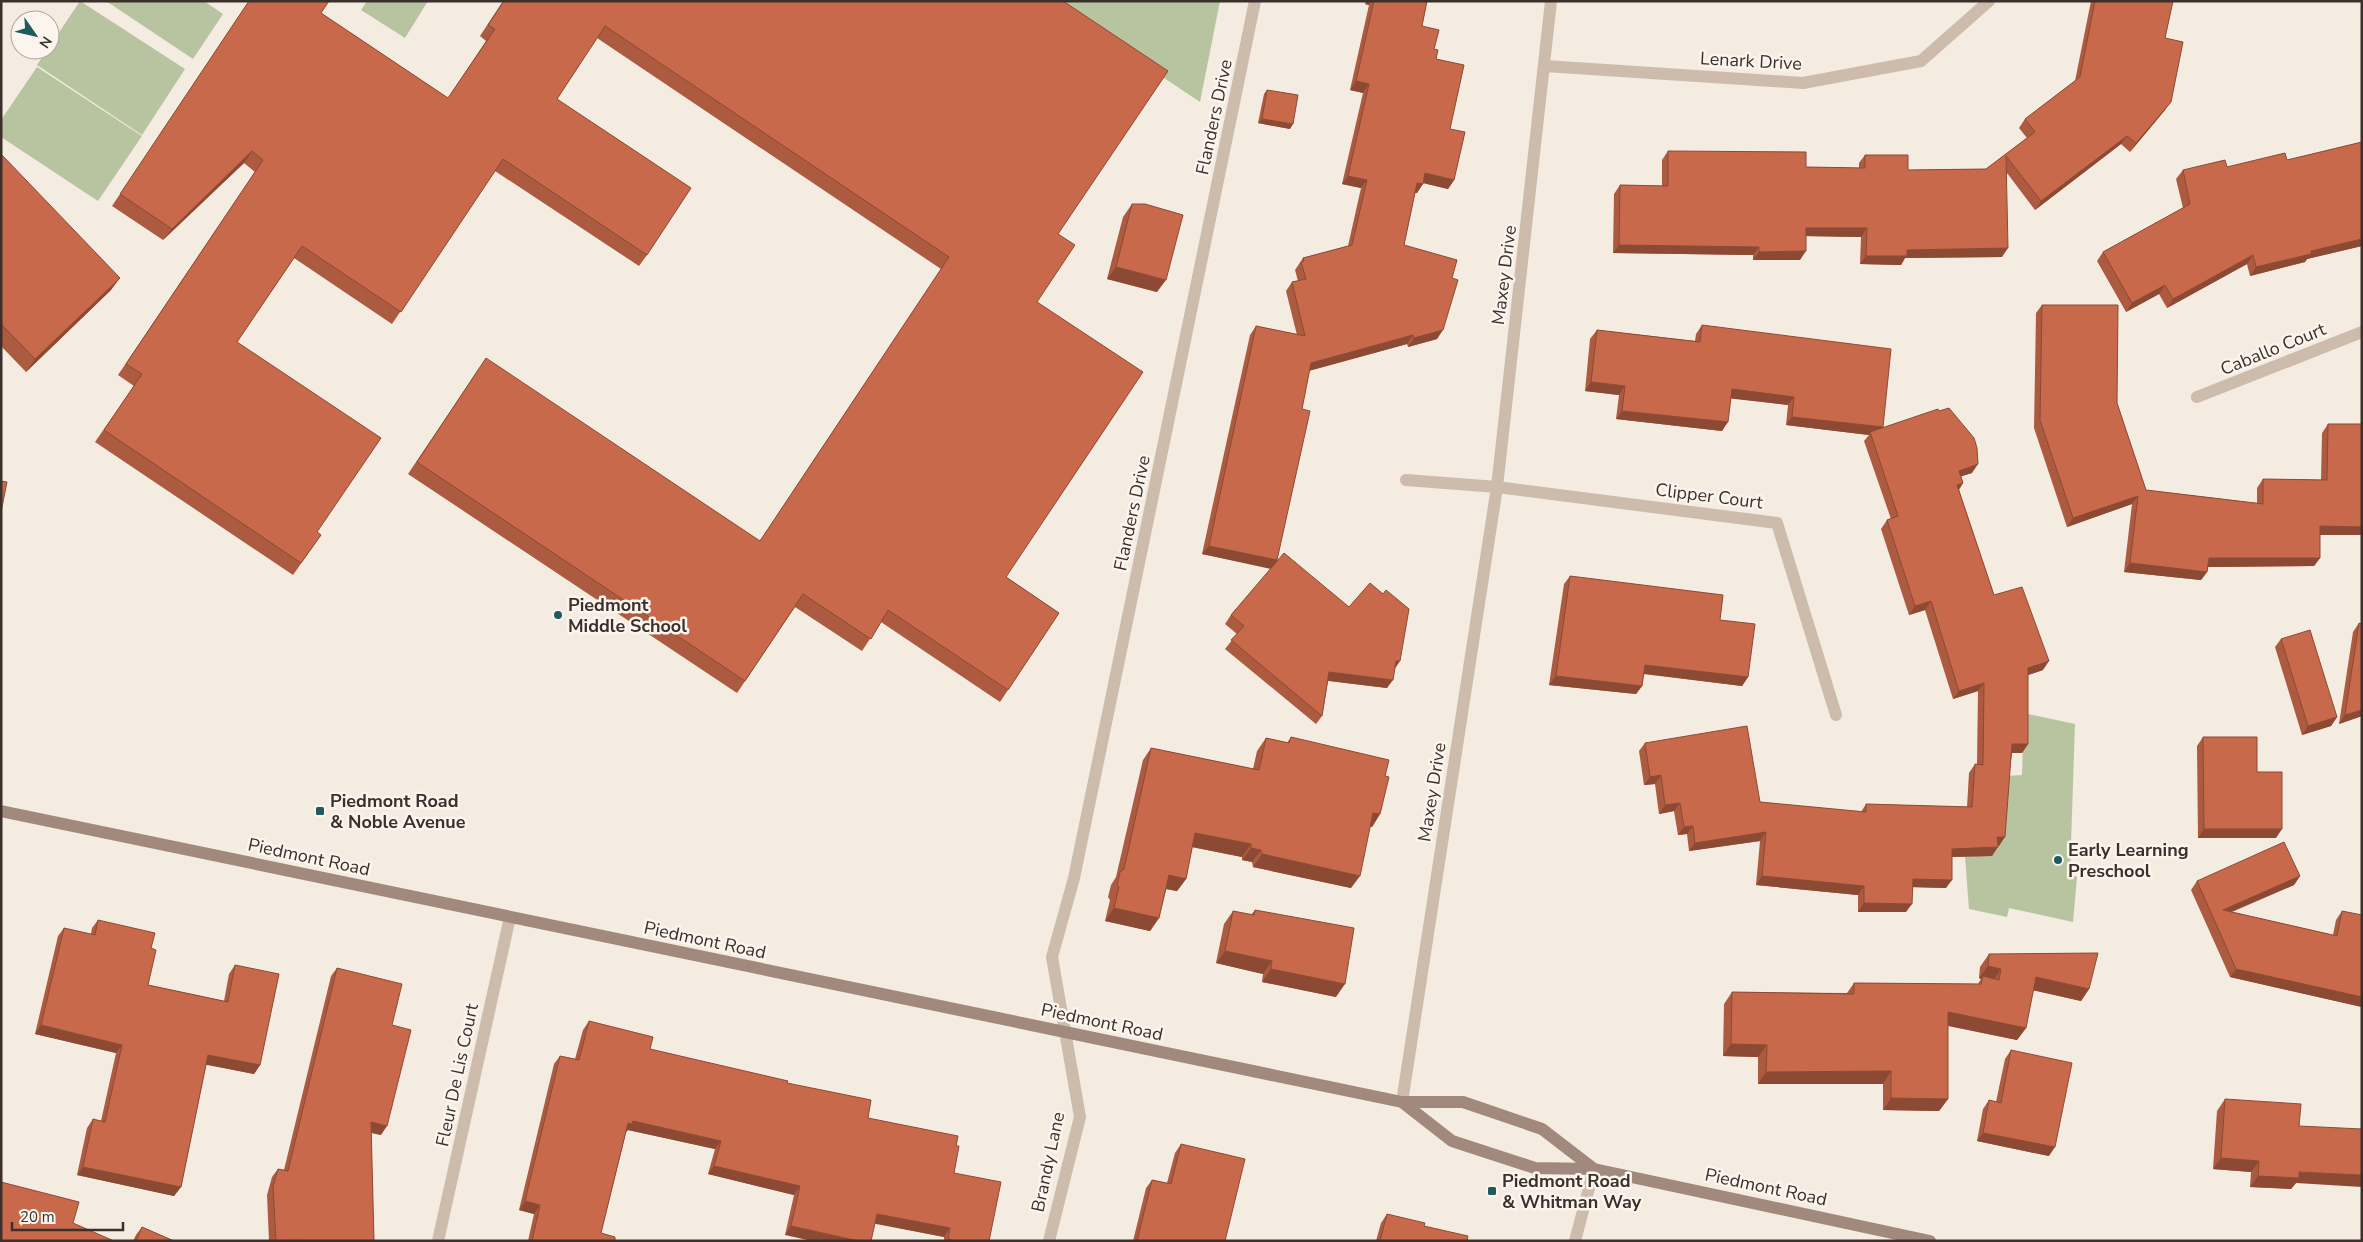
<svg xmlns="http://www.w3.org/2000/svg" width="2363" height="1242" viewBox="0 0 2363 1242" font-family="'Nunito Sans',sans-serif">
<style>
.green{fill:#b8c4a0}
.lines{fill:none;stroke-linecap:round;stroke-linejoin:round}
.street{stroke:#cdbbac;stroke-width:12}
.secondary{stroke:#a18a7d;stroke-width:12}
.wall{fill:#ac5a40}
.shaded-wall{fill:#8c4a34}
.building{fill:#c8694b;stroke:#8c4a34}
.poi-dot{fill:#1f5a5e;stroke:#fbf5ee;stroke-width:2}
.labels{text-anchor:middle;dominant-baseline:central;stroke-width:5;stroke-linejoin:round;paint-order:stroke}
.street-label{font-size:18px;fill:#3b302b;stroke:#fbf5ee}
.poi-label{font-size:18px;font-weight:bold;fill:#3b302b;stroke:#fbf5ee;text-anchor:start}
</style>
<rect width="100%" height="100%" fill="#f4ebe1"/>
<path class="green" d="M80 1 185 69 142 135 37 65 47 50H50V46Z
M106 1H204L223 14 193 59Z
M367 1H428L405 38 361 10Z
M1049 1H1220L1200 102Z
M37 67 142 136 98 201 1 137V120Z
M2024 713 2075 724 2070 874 2077 877 2073 922 2009 908 2007 917 1969 909 1965 857 1992 855 2005 776 2022 775Z"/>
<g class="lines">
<path class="street" d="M1545 66 1803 83 1921 61 1989 1
M2197 397 2362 332
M1406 480 1497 487 1777 523 1836 715
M1402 1102 1497 487 1551 1
M438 1241 510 917
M1049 1241 1080 1117 1052 957 1074 878 1255 1
M1575 1241 1594 1169"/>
<path class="secondary" d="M1 811 1402 1102H1463L1542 1129 1594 1169
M1402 1102 1452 1141 1535 1168 1594 1169 1930 1241"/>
</g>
<path class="wall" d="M249 1 321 13 448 98 486 41 480 36 503 1H1063L1058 234 1037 302 1006 577 1059 613 1000 702 881 622 862 651 795 607 737 693 408 474 478 370 760 541 941 269 597 38 557 99 647 255 639 266 495 171 392 324 294 258 237 342 317 532 321 535 293 575 95 442 134 386 118 375 255 172 244 163 163 240 112 206Z
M1366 1H1427L1422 26 1434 49 1450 129 1454 180 1448 189 1423 183 1417 193H1415L1404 245 1452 278 1437 339 1408 347 1407 344 1309 371 1302 409 1277 560 1395 669 1387 688 1328 681 1322 716 1316 724 1225 649 1237 634 1225 624 1231 615 1271 568 1202 554 1250 335 1256 326 1297 335 1286 291 1292 282 1298 281 1295 270 1303 258 1348 246 1361 188 1342 184 1363 93 1350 90 1369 5 1365 4Z
M2091 1H2173L2165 38V110L2130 152 2121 144 2035 210 2007 173 2002 257 1905 258 1901 265 1860 264 1861 237 1806 236 1800 260H1753V255L1613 253 1614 194 1620 185 1662 186V160L1668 151 1806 167 1859 168V163L1865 155 1908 170 1986 169 2027 138 2019 128 2025 119 2075 81Z
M1267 90 1290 129 1258 123 1264 94Z
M2362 142V246L2307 259 2305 262 2250 276 2247 264 2167 308 2159 294 2126 312 2097 261 2103 252 2183 208 2176 179 2183 170 2227 167 2287 160Z
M1 154 111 290 26 372 1 346Z
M1132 204 1157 292 1107 279 1123 217Z
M2042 305 2117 403 2146 490 2257 503V488L2263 479 2321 480 2322 433 2328 424H2362V535H2320V558L2314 566 2208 567 2207 572 2201 580 2124 572 2132 504 2067 527 2034 428 2036 313Z
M1702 325 1882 428 1972 473 1961 476 1963 483 1959 490 1994 595 2043 670 2028 675V744L2022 753H2012L1999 846H1998L1992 856 1952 857 1946 888 1913 887 1906 912H1858V895L1756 885 1760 841 1689 851 1687 834 1678 835 1674 811 1659 814 1655 784 1644 785 1639 751 1645 743 1760 802 1861 812 1866 804 1967 807 1969 773 1975 764H1977L1978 691 1953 699 1925 610 1909 615 1881 529 1887 520 1891 519 1864 441 1869 435 1786 425 1788 405 1731 398 1722 431 1616 419 1619 395 1585 391 1590 339 1597 330 1695 341 1696 334Z
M1570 576 1720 620 1748 677 1742 686 1643 674 1642 686 1636 694 1549 685 1564 584Z
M2359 623 2362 716 2339 724 2353 632Z
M2281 639 2337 717 2331 726 2302 735 2275 647Z
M1291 737 1385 776 1380 814 1372 827H1370L1351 888 1253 867 1252 862 1242 860V857L1192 847 1186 879 1177 891 1166 889 1159 918 1150 931 1105 921 1110 900 1108 897 1111 885 1116 877 1143 760 1151 748 1253 769 1257 751 1266 738 1287 743Z
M2203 737 2257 772 2276 838H2198L2197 746Z
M2300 876 2294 885 2232 912 2333 935 2336 920 2342 911 2362 1007 2230 977 2191 890 2197 881Z
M1255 910 1336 997 1262 982 1263 974 1216 963 1224 924 1233 911 1251 915Z
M98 920 151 948 148 985 224 1001 229 974 235 965 260 1065 254 1074 206 1064 181 1187 174 1196 77 1175 87 1128 93 1119 101 1121 116 1053 35 1034 58 936 64 928 91 934 92 928Z
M1989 954 2089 989 2081 1001 2033 990 2026 1028 2017 1040 1948 1026V1099L1939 1111 1883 1110V1084H1758V1057L1723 1056 1724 1004 1732 992 1847 993 1854 983 1978 984 1981 979 1979 978 1980 967Z
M337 968 392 1025 381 1135 371 1133 374 1241H269L267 1195 272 1177 278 1169 284 1170 331 976Z
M589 1021 650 1049 787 1083 868 1118 956 1146 954 1173 989 1241H944V1237L875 1223 785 1235 794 1195 708 1174 715 1149 628 1130 626 1132 601 1233 615 1241H528L534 1214 519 1210 554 1064 560 1056 575 1059 583 1030Z
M2011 1050 2049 1156 1977 1141 1983 1109 1989 1100 1996 1102 2005 1059Z
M2225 1099 2296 1183 2291 1189 2250 1187 2251 1172 2213 1169 2217 1111Z
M1181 1144 1225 1241H1133L1146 1188 1152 1180 1167 1183 1175 1153Z
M1387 1214 1424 1226 1467 1241H1376L1381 1223Z
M142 1227 174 1241H133L136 1235Z"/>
<path class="shaded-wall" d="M1368 1H1371L1369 5 1365 4Z
M1356 81 1369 84 1363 93 1350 90Z
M2171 102 2165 110 2130 152 2136 143Z
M1262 119 1293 124 1290 129 1258 123Z
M2127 136 2121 144 2035 210 2041 201Z
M252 151 244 163 163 240 172 229Z
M1425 173 1454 180 1448 189 1419 182Z
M1348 176 1367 180 1361 188 1342 184Z
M1417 183 1423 184 1417 193 1411 192Z
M1806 228H1867L1861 237 1800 236Z
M2362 239V246L2307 259 2305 262 2250 276 2256 267 2311 251Z
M1619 245 1759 247 1753 255 1613 253Z
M2008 248 2002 257 1905 258 1901 265 1860 264 1866 256 1907 250Z
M1806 251 1800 260H1753L1759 252Z
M2253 255 2247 264 2167 308 2173 299Z
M1116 267 1166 280 1157 292 1107 279Z
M120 278 111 290 26 372 35 359Z
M2165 285 2159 294 2126 312 2132 303Z
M1443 330 1437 339 1408 347 1414 338Z
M1413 335 1407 344 1304 372 1311 363Z
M1591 382 1625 386 1619 395 1585 391Z
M1732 389 1794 397 1788 405 1726 398Z
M1622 411 1728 422 1722 431 1616 419Z
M1792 417 1883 427 1876 435 1870 432 1869 435 1786 425Z
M1978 464 1972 473 1953 479 1959 471Z
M1963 483 1957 492V485Z
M2138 496 2132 504 2067 527 2073 518Z
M2320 526 2362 527V535H2314Z
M1209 546 1277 560 1271 569 1202 554Z
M2209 558H2320L2314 566 2203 567Z
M2130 563 2207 572 2201 580 2124 572Z
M1931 601 1925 610 1909 615 1915 606Z
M1396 661H1400L1394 670Z
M2049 661 2043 670 2022 677 2028 668Z
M1645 665 1748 677 1742 686 1639 673Z
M1329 672 1393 680 1387 688 1323 680Z
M1556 676 1642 686 1636 694 1549 685Z
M1984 683 1978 691 1953 699 1959 691Z
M2362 710V716L2339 724 2345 715Z
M2337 717 2331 726 2302 735 2308 726Z
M2012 744H2028L2022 753H2006Z
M1661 775 1655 784 1644 785 1650 777Z
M1680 803 1674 811 1659 814 1665 805Z
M1373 813 1380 814 1372 827 1364 825Z
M1693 826 1687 834 1678 835 1684 827Z
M2204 829H2282L2276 838H2198Z
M1766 832 1760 841 1689 851 1695 843Z
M1195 833 1251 844 1242 857 1187 846Z
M1997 837H2005L1999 846H1991Z
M1998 847 1992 856 1947 857 1952 849Z
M1251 848 1261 850 1252 862 1242 860Z
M1262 854 1360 876 1351 888 1253 867Z
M1169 875 1186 879 1177 891 1160 888Z
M1762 876 1864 886 1858 895 1756 885Z
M2300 876 2294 885 2216 918 2223 910Z
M1913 879 1952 880 1946 888 1907 887Z
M1864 903 1912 904 1906 912H1858Z
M1114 908 1159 918 1150 931 1105 921Z
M1225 951 1272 961 1263 974 1216 963Z
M1988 966 2001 969 1993 981 1983 976 1981 979 1979 978Z
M1271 969 1345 984 1336 997 1262 982Z
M2236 969 2362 997V1007L2230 977Z
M2036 977 2089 989 2081 1001 2027 989Z
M1948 1012 2026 1028 2017 1040 1940 1024Z
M41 1025 122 1045 116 1053 35 1034Z
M1731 1044 1767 1045 1758 1057 1723 1056Z
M208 1055 260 1065 254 1074 202 1064Z
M1891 1071 1883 1084H1758L1766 1072Z
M1891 1098 1948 1099 1939 1111 1883 1110Z
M633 1121 721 1141 715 1149 628 1130 626 1132 622 1131 628 1123Z
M371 1122 387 1126 381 1135 365 1131Z
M1983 1133 2055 1147 2049 1156 1977 1141Z
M2221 1158 2259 1161 2251 1172 2213 1169Z
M714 1166 800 1186 794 1195 708 1174Z
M83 1167 181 1187 174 1196 77 1175Z
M2299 1172 2362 1175V1187L2296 1183 2291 1189 2250 1187 2258 1176Z
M525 1201 540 1205 534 1214 519 1210Z
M877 1214 950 1228 944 1237 871 1223Z
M791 1226 859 1241H812L785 1235Z"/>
<path class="building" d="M249 1H329L321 13 448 98 495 29 488 25 504 1H1063L1168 71 1058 234 1075 245 1037 302 1143 372 1006 577 1059 613 1008 690 888 610 871 639 803 594 745 681 417 462 486 358 760 541 949 257 605 26 557 99 691 188 647 255 503 159 401 312 302 246 237 342 381 438 317 532 321 535 301 563 104 430 142 374 126 364 263 160 252 151 172 229 120 194Z
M1374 1H1427L1422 26 1439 30 1434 49 1438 50 1436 59 1464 65 1450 129 1465 132 1454 180 1425 173 1423 184 1417 183 1404 245 1457 260 1452 278 1458 280 1443 330 1414 338 1413 335 1311 363 1302 409 1310 411 1277 560 1209 546 1256 326 1305 336 1292 282 1306 279 1301 262 1304 261 1303 258 1352 245 1367 180 1348 176 1369 84 1356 81Z
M2095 1H2173L2165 38 2183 42 2171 102 2136 143 2127 136 2041 201 2006 156 2008 248 1907 250V256H1866L1867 228H1806V251L1759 252V247L1619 245 1620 185 1668 186V151L1806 152V167L1865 168V155H1908V170L1986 169 2035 132 2025 119 2080 77Z
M1267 90 1298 95 1293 124 1262 119Z
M2362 142V239L2311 251V254L2256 267 2253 255 2173 299 2165 285 2132 303 2103 252 2190 204 2183 170 2225 160 2227 167 2285 153 2287 160Z
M1 154 120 278 35 359 1 324Z
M1132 204H1145L1183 215 1166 280 1116 267Z
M2042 305H2118L2117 403 2146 490 2263 504V479L2327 480 2328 424H2362V527L2320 526V558H2209L2207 572 2130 563 2138 496 2073 518 2040 420Z
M1702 325 1891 349 1883 427 1792 417 1794 397 1732 389 1728 422 1622 411 1625 386 1591 382 1597 330 1700 342Z
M1949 408 1974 438 1977 448 1978 464 1959 471 1963 483 1957 485 1994 595 2022 587 2049 661 2028 668V744H2012L2005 837H1997L1998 847 1952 849V880L1913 879 1912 904 1864 903V886L1762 876 1766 832 1695 843 1693 826 1684 827 1680 803 1665 805 1661 775 1650 777 1645 743 1747 726 1760 802 1866 812V804L1972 807 1975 764 1983 765 1984 683 1959 691 1931 601 1915 606 1887 520 1898 516 1870 432 1938 409 1939 411Z
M1 481 7 482 1 512Z
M1284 553 1349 607 1370 583 1383 594 1386 590 1409 609 1400 661H1396L1393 680 1329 672 1322 716 1231 640 1244 626 1231 615Z
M1570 576 1723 595 1720 620 1755 624 1748 677 1645 665 1642 686 1556 676Z
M2359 623 2362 624V710L2345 715Z
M2310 630 2337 717 2308 726 2281 639Z
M1291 737 1389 760 1385 776 1389 777 1380 814 1373 813 1360 876 1262 854 1261 850 1251 848V844L1195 833 1186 879 1169 875 1159 918 1114 908 1119 887 1117 885 1120 872 1124 869 1151 748 1259 770 1266 738 1289 743Z
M2203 737H2257V772H2282V829H2204Z
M2284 842 2300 876 2223 910 2337 936 2342 911 2362 915V997L2236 969 2197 881Z
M1255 910 1354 928 1345 984 1271 969 1272 961 1225 951 1233 911 1254 915Z
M98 920 155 933 151 948 156 950 148 985 228 1002 235 965 279 974 260 1065 208 1055 181 1187 83 1167 93 1119 105 1122 122 1045 41 1025 64 928 95 935Z
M2098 953 2089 989 2036 977 2026 1028 1948 1012V1099L1891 1098V1071L1766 1072 1767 1045 1731 1044 1732 992 1854 994V983L1981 984 1983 976 1999 980 2001 969 1988 966 1989 954Z
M337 968 402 984 392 1025 411 1030 387 1126 371 1122 374 1241H301V1240L276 1241 273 1187 278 1169 288 1171Z
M589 1021 653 1037 650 1049 788 1081 787 1083 871 1100 868 1118 958 1136 956 1146H959L954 1173 1001 1182 989 1241H956L948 1239 950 1228 877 1214 871 1241H859L791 1226 800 1186 714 1166 721 1141 633 1121 632 1124 628 1123 601 1233 615 1237V1241H532L540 1205 525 1201 560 1056 579 1060Z
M2011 1050 2072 1063 2055 1147 1983 1133 1989 1100 2001 1103Z
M2225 1099 2301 1104 2299 1126 2362 1129V1175L2299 1172V1178L2258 1176 2259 1161 2221 1158Z
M1181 1144 1245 1159 1225 1241H1137L1152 1180 1171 1184Z
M1 1182 79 1202 73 1223 114 1241H1Z
M1387 1214 1425 1223 1424 1226 1468 1236 1467 1241H1380Z
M142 1227 174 1241H136Z"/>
<g class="poi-dot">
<circle cx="558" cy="615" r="5"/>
<rect x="315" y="806" width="10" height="10" rx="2.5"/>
<circle cx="2058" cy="860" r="5"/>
<rect x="1487" y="1186" width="10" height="10" rx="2.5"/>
</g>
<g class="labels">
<g class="street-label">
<text transform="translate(1751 61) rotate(3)">Lenark Drive</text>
<text transform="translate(1214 117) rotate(-78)">Flanders Drive</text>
<text transform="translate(1504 275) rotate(-83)">Maxey Drive</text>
<text transform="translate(2273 349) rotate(-22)">Caballo Court</text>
<text transform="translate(1709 496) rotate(7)">Clipper Court</text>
<text transform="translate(1132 513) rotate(-78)">Flanders Drive</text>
<text transform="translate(1432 792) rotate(-81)">Maxey Drive</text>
<text transform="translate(309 857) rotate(12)">Piedmont Road</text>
<text transform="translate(705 940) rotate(12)">Piedmont Road</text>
<text transform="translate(1102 1022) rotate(12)">Piedmont Road</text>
<text transform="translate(457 1075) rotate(-78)">Fleur De Lis Court</text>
<text transform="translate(1048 1162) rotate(-78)">Brandy Lane</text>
<text transform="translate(1766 1187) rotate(12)">Piedmont Road</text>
</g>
<g class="poi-label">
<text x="568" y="605">Piedmont<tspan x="568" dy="21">Middle School</tspan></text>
<text x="330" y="801">Piedmont Road<tspan x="330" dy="21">&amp; Noble Avenue</tspan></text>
<text x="2068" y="850">Early Learning<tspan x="2068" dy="21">Preschool</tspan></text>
<text x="1502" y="1181">Piedmont Road<tspan x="1502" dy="21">&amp; Whitman Way</tspan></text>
</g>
</g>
<rect width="2363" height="1242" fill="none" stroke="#3b302b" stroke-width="5"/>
<g transform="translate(35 35) rotate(124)"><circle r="24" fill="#fbf5ee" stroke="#aea6a0"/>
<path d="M0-4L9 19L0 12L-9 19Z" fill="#1f5a5e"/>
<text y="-8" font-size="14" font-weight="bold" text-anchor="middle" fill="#3b302b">N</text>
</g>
<path d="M12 1222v8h111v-8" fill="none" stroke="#3b302b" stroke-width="2.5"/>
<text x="20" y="1222" font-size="15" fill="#3b302b" stroke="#fbf5ee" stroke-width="4" paint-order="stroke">20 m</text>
</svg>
